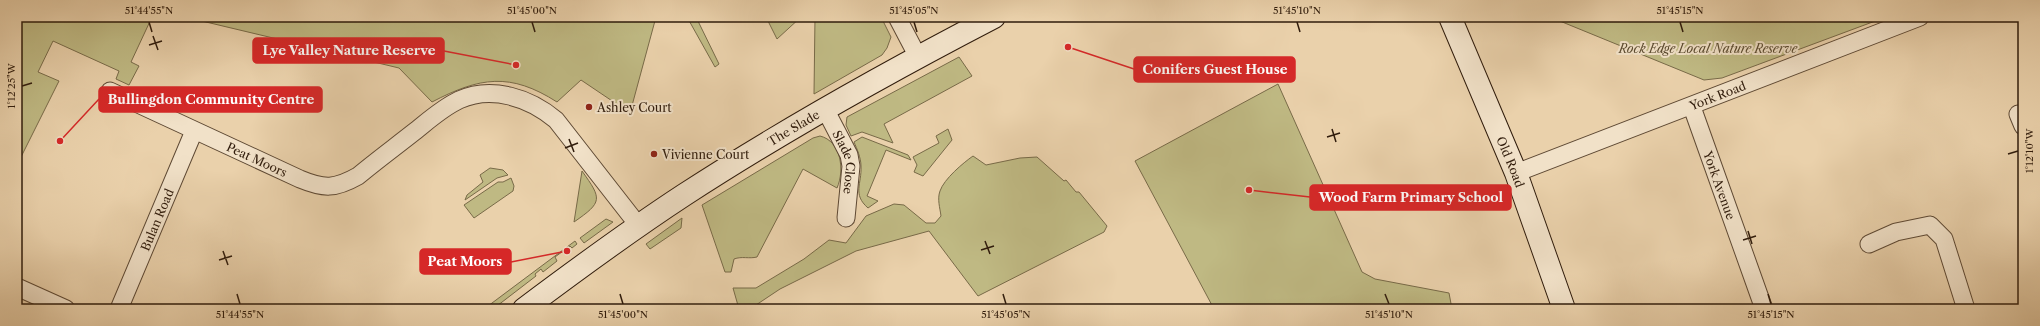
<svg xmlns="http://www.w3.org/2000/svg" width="2040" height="326" viewBox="0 0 2040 326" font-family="'Libre Caslon Text',serif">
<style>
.green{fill:#bfb983;stroke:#786a48}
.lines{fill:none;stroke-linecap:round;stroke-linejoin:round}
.street-casing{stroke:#5e4934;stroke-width:19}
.secondary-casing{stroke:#301c0c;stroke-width:24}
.street{stroke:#f1e1c8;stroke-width:17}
.secondary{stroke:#f1e1c8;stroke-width:22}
.ticks{fill:none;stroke:#301c0c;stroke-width:1.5}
.poi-dot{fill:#8f2418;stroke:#f1e1c8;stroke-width:1.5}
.labels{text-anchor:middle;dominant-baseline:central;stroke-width:4;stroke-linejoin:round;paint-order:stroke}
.park-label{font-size:12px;font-style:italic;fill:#5b4b30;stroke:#f1e1c8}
.street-label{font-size:12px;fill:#301c0c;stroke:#f1e1c8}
.poi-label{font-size:12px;fill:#301c0c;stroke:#f1e1c8;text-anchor:start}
.leader{fill:none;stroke:#d62828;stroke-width:1.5}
.callout-dot{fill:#d62828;stroke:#f1e1c8;stroke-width:1.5}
.callout{fill:#d62828;stroke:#d62828;stroke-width:1.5}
.callout-label{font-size:13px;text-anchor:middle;font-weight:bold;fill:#fff}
.neatline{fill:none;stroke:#301c0c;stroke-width:1.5}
.ticks-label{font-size:10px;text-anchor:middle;fill:#301c0c}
</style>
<rect width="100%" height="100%" fill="#ead1ab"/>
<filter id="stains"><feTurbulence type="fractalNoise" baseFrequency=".005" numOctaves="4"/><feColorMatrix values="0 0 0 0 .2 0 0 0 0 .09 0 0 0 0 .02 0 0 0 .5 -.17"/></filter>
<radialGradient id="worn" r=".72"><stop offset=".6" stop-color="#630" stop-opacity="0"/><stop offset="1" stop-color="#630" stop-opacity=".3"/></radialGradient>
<path class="green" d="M17 17H152L131 62 139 66 129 85 116 79 119 71 53 41 38 72 59 81 17 165Z
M185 17H656L630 113 581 80 557 102C510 72 480 77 432 102L399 68Z
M687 17H696L719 64 715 67Z
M766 17H801L777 39Z
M815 17H881L891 37 887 48 882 55 814 94Z
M1550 17H1886L1722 78 1704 80Z
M959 57 972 76 884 124 893 143 862 132 851 136 846 125 847 117Z
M1278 84 1362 272 1375 279 1449 293 1452 309H1214L1135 161Z
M948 129 952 140 923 176 914 172 917 165 913 157 939 143 936 136Z
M820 136C841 141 845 170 837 188L803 169 757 257C749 259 742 256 734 259L731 272H725L702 205 813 138Z
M862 137 908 155 911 160 886 150 867 196 878 201 868 208C852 194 862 184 861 166 861 158 857 149 854 142Z
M973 156 986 165 1020 158 1037 157 1064 181 1066 180 1076 192H1079L1107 226 1104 232 978 296 929 231 856 251 780 289 750 309H739L733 288H756L804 259 829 240 846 243 866 216 894 204 904 205 926 223H935L941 216C940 208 937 199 940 191 944 179 963 163 973 156Z
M490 168 503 170 508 175 497 178 465 200 467 195 483 182 480 175Z
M582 171C602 199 603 202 574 222Z
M511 178 514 186 513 191 474 218 464 205 498 182H503Z
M682 218 681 228 650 249 646 244Z
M606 219 613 222 584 243 580 238Z
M575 241 577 244 572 248 570 246 555 257 557 261 543 272 541 269 535 274 536 276 493 309H484Z"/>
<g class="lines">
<defs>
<g id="street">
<path d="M897 17 918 57"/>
<path id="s1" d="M110 91 300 179C324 189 335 189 358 176 376 161 395 147 414 132 428 121 442 108 459 100 492 85 530 98 556 120L638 225"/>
<path id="s2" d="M1692 107 1764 309"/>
<path id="s3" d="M825 109 849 155 851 166 846 218"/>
<path d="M2018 114 2023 126"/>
<path id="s4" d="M1516 173 1920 17"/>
<path d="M1869 244 1896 232 1930 225 1944 239 1966 309"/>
<path d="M17 287 66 309"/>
<path id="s5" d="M119 309 194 131"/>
</g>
<g id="secondary">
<path id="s6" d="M1450 17 1516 173 1564 309"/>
<path id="s7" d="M524 309C576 270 629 231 684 195 784 130 888 72 994 17"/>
</g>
</defs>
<use href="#street" class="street-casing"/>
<use href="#secondary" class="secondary-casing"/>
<use href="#street" class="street"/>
<use href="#secondary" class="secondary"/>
</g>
<path class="ticks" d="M149 22 152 32M532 22 535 32M914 22 917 32M1297 22 1300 32M1680 22 1683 32M153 36 158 50M149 45 162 41M22 86 32 83M1332 129 1336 142M1327 137 1340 133M569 139 574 152M565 148 578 143M2008 154 2018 151M1748 231 1752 244M1743 240 1756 236M985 241 990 254M981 250 994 246M223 251 228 265M219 260 232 256M237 294 240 304M620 294 623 304M1003 294 1006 304M1385 294 1389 304M1768 294 1771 304"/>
<g class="poi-dot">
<circle cx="589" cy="107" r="4"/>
<circle cx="654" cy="154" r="4"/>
</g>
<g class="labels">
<g class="park-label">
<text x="1708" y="48">Rock Edge Local Nature Reserve</text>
</g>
<g class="street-label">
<text stroke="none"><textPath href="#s4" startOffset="216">York Road</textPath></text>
<text stroke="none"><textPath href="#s7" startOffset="325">The Slade</textPath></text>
<text stroke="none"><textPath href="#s1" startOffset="162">Peat Moors</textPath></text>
<text stroke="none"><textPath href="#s3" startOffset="58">Slade Close</textPath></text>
<text stroke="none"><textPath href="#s6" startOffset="157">Old Road</textPath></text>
<text stroke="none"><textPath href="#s2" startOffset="83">York Avenue</textPath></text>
<text stroke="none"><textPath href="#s5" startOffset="97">Bulan Road</textPath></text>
</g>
<g class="poi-label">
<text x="597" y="107">Ashley Court</text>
<text x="662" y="154">Vivienne Court</text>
</g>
</g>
<path class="leader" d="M516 65L444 51M1068 47L1134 69M60 141L99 99M1249 190L1310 197M567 251L511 262"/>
<g class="callout-dot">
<circle cx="516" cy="65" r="4"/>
<circle cx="1068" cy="47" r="4"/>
<circle cx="60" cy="141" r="4"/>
<circle cx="1249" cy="190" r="4"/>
<circle cx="567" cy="251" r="4"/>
</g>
<g class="callout">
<rect x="253" y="38" width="191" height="25" rx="4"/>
<rect x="1134" y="57" width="161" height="25" rx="4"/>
<rect x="99" y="87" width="223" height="25" rx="4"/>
<rect x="1310" y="185" width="201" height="25" rx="4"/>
<rect x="420" y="249" width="91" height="25" rx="4"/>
</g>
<g class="callout-label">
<text x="349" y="55">Lye Valley Nature Reserve</text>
<text x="1215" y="74">Conifers Guest House</text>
<text x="211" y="104">Bullingdon Community Centre</text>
<text x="1411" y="202">Wood Farm Primary School</text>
<text x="465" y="266">Peat Moors</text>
</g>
<rect width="2040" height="326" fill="none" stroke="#ead1ab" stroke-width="44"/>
<rect x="22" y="22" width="1996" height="282" class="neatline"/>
<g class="ticks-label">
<text x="149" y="14">51°44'55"N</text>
<text x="532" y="14">51°45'00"N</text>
<text x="914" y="14">51°45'05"N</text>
<text x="1297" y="14">51°45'10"N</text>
<text x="1680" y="14">51°45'15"N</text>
<text transform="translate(11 86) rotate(-90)" y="4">1°12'25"W</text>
<text transform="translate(2029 151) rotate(-90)" y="4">1°12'10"W</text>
<text x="240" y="318">51°44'55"N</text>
<text x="623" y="318">51°45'00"N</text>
<text x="1006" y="318">51°45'05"N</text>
<text x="1389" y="318">51°45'10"N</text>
<text x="1771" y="318">51°45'15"N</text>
</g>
<rect width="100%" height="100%" filter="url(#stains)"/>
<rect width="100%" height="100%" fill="url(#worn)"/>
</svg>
